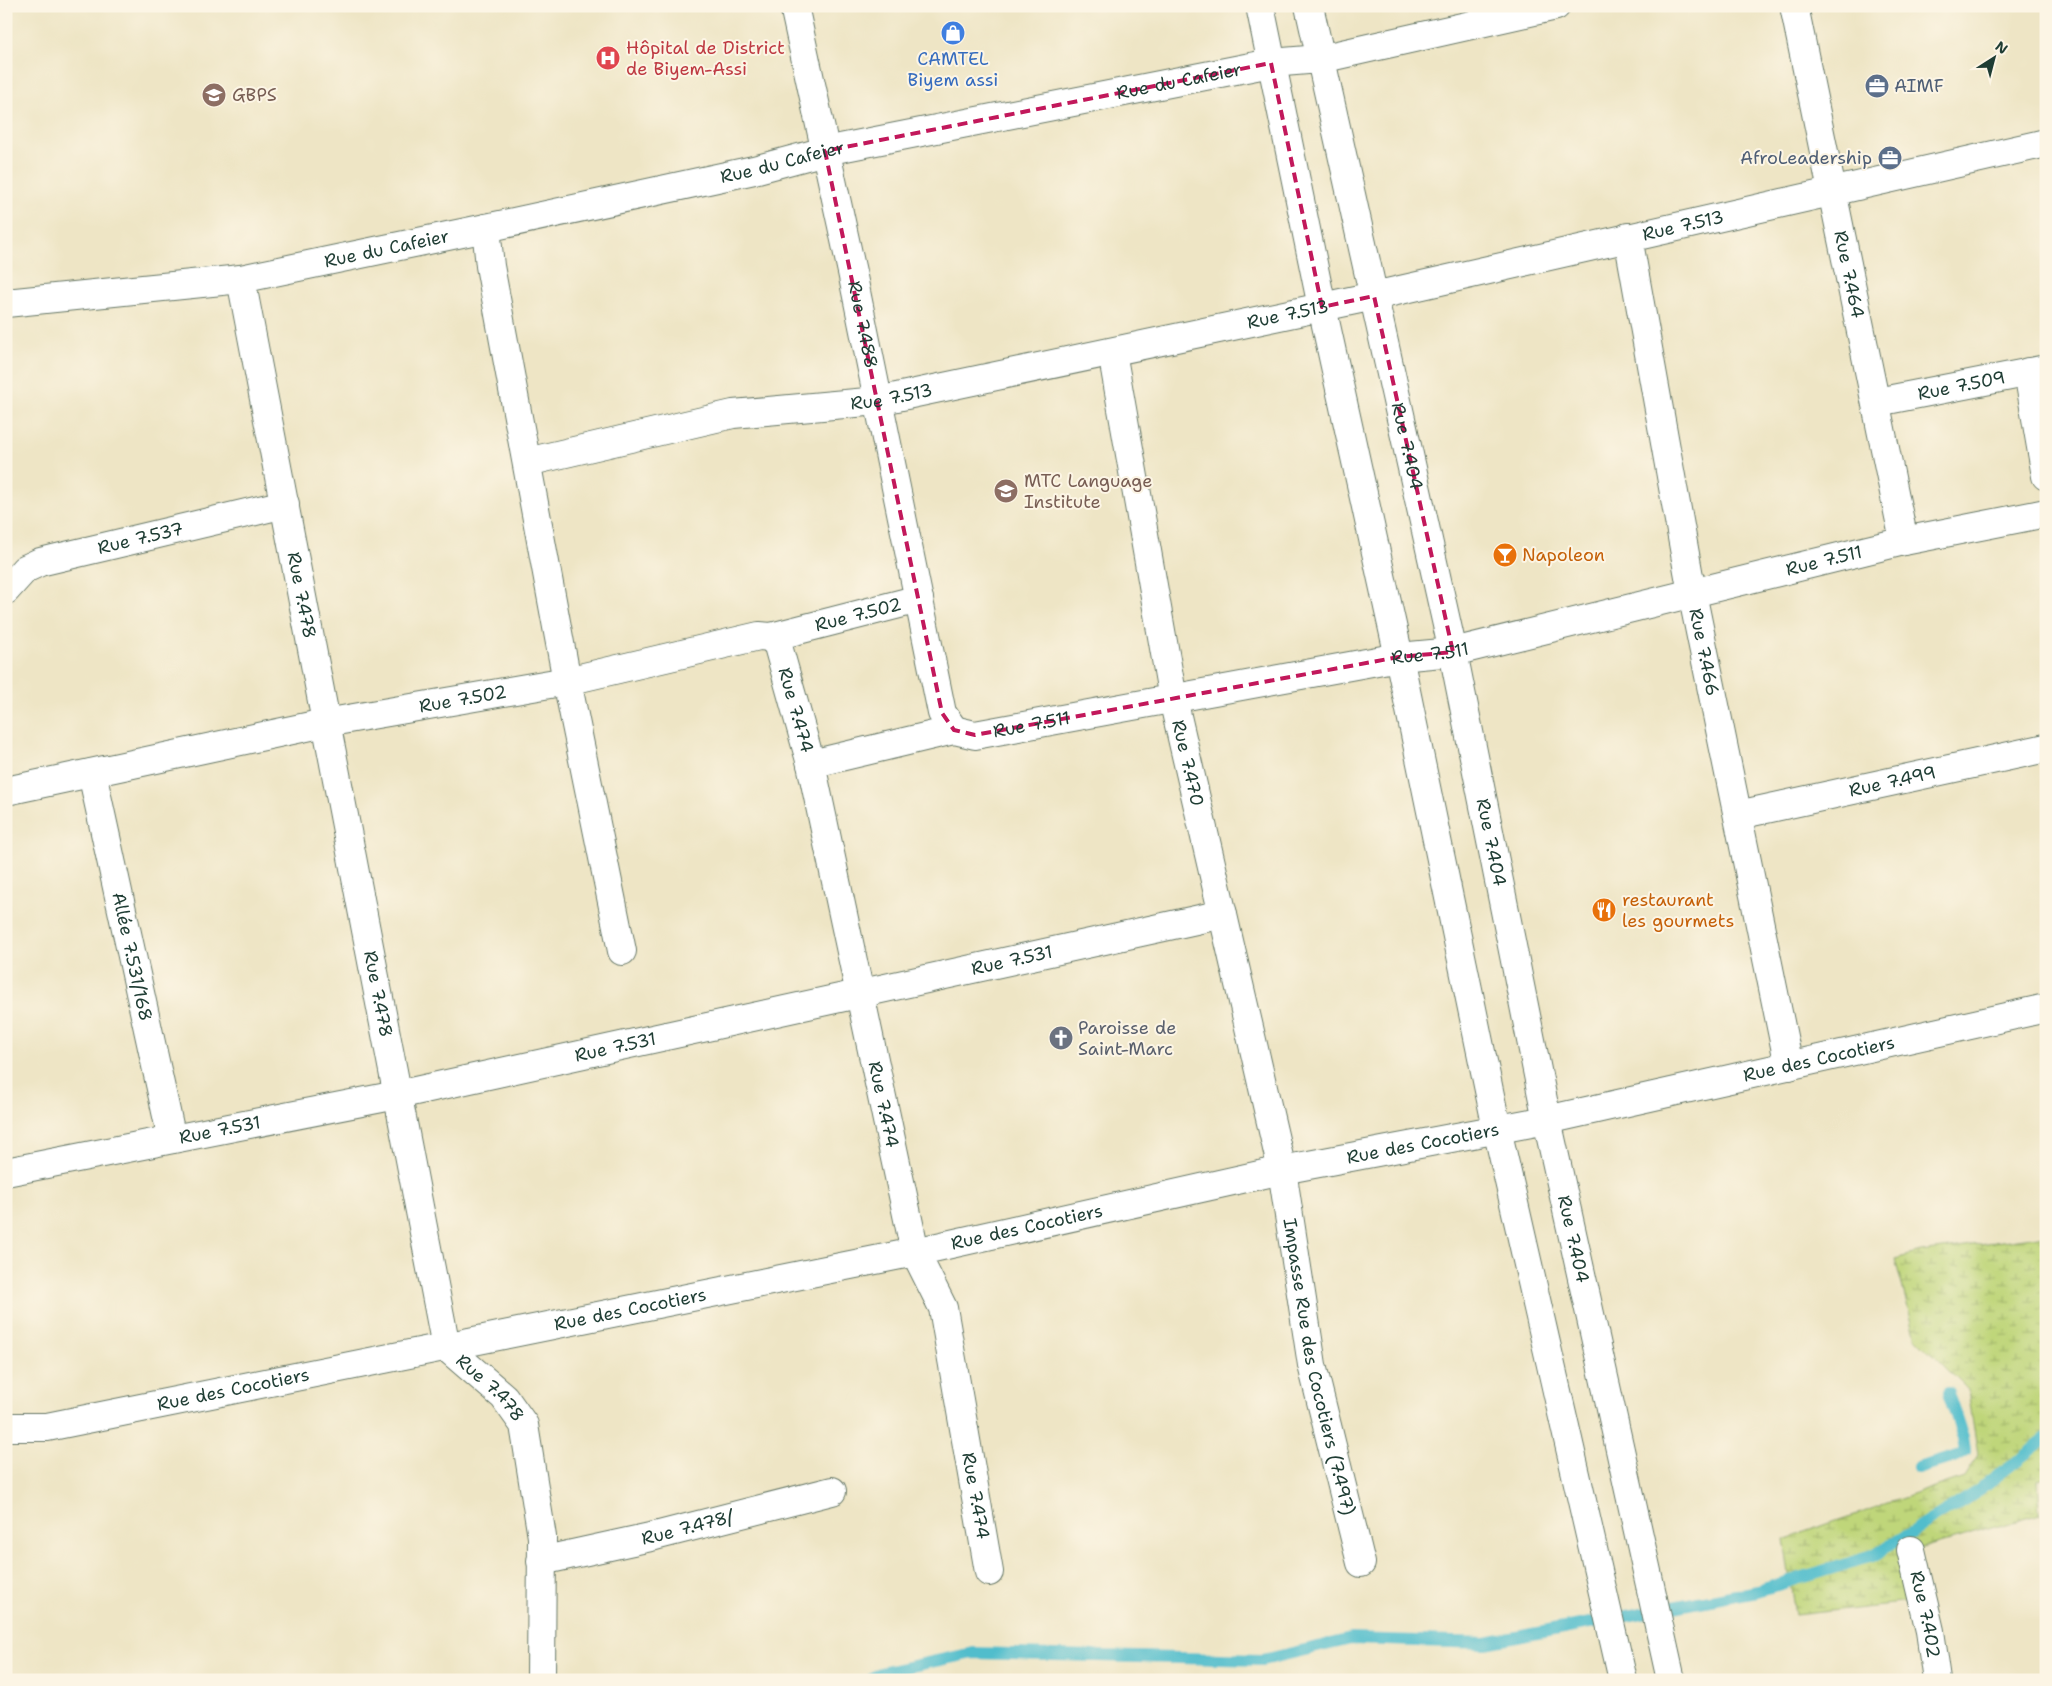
<svg xmlns="http://www.w3.org/2000/svg" width="2052" height="1686" viewBox="0 0 2052 1686" font-family="'Shantell Sans',sans-serif">
<style>
.wetland{fill:url(#wetland-marsh);stroke:#6f8a57}
.lines{fill:none;stroke-linecap:round;stroke-linejoin:round}
.stream{stroke:#51bdcc;stroke-width:12}
.street-casing{stroke:#677867;stroke-width:30}
.secondary-casing{stroke:#677867;stroke-width:30}
.street{stroke:#fff;stroke-width:28}
.secondary{stroke:#fff;stroke-width:28}
.marked{fill:none;stroke:#c2185b;stroke-width:4;stroke-dasharray:10 6;stroke-linejoin:round}
.labels{text-anchor:middle;dominant-baseline:central;stroke-width:4;stroke-linejoin:round;paint-order:stroke}
.health-label{font-size:18px;fill:#be3a42;stroke:#fcf5e5;text-anchor:start}
.shop-label{font-size:18px;fill:#366cbe;stroke:#fcf5e5}
.street-label{font-size:18px;fill:#1f3d34;stroke:#fcf5e5}
.service-label{font-size:18px;fill:#4e5e75;stroke:#fcf5e5;text-anchor:start}
.education-label{font-size:18px;fill:#785e54;stroke:#fcf5e5;text-anchor:start}
.food-label{font-size:18px;fill:#c56008;stroke:#fcf5e5;text-anchor:start}
.worship-label{font-size:18px;fill:#5b616d;stroke:#fcf5e5;text-anchor:start}
</style>
<defs>
<pattern id="wetland-marsh" width="20" height="14" patternUnits="userSpaceOnUse" patternTransform="scale(1.25)"><rect width="20" height="14" fill="#bfd67a"/><path d="M1 5h8M5 5V1M11 12h8M15 12V8" fill="none" stroke="#9baf65"/></pattern>
</defs>
<rect width="100%" height="100%" fill="#fcf5e5"/>
<filter id="ink" filterUnits="userSpaceOnUse"><feTurbulence type="fractalNoise" baseFrequency=".02" numOctaves="2"/><feDisplacementMap in="SourceGraphic" scale="10" xChannelSelector="R" yChannelSelector="G"/><feConvolveMatrix kernelMatrix="1 2 1 2 8 2 1 2 1" color-interpolation-filters="sRGB"/></filter>
<filter id="wash" filterUnits="userSpaceOnUse"><feTurbulence type="fractalNoise" baseFrequency=".0096" numOctaves="4" result="noise"/><feDisplacementMap in="SourceGraphic" scale="20" xChannelSelector="R" yChannelSelector="G"/><feGaussianBlur stdDeviation="1.12" result="paint"/><feColorMatrix in="noise" values="0 0 0 0 0 0 0 0 0 0 0 0 0 0 0 0 0 1.4 0 .05"/><feComposite in="paint" operator="in"/></filter>
<g filter="url(#wash)">
<rect width="100%" height="100%" fill="#eee5c5"/>
<path class="wetland" d="M2046 1235V1478L2038 1480 2040 1514 1902 1554 1909 1602 1795 1615 1784 1539 1964 1477 1978 1455 1968 1390 1916 1338 1895 1259 1921 1252Z"/>
<g class="lines">
<path class="stream" d="M1918 1468 1957 1456 1965 1451 1963 1438 1948 1392
M871 1680 880 1673 973 1653 1263 1660 1351 1639 1486 1643 1757 1591 1873 1556 1979 1490 2046 1438"/>
</g>
</g>
<g filter="url(#ink)">
<g class="lines">
<defs>
<g id="street">
<path id="s1" d="M794 6 852 272 942 713 954 730"/>
<path id="s2" d="M1794 6 1904 541"/>
<path d="M486 228 490 266 567 681 622 951"/>
<path id="s3" d="M1628 237 1692 593 1789 1066"/>
<path id="s4" d="M241 279 446 1347 504 1397 524 1425 542 1537 541 1680"/>
<path id="s5" d="M6 303 241 279 486 228 754 170 825 151 1271 63 1320 59 1556 6"/>
<path id="s6" d="M1112 352 1173 699 1282 1170 1312 1365 1361 1563"/>
<path d="M2028 372 2046 476"/>
<path id="s7" d="M1877 402 2046 369"/>
<path id="s8" d="M527 462 733 414 878 401 1374 296 2046 143"/>
<path id="s9" d="M6 590 25 569 40 562 285 504"/>
<path id="s10" d="M771 637 778 646 811 764 915 1252 943 1308 989 1572"/>
<path id="s11" d="M811 764 954 730 975 735 1399 657 1453 652 1904 541 2046 513"/>
<path id="s12" d="M92 773 172 1139"/>
<path id="s13" d="M6 791 325 723 567 681 759 636 771 637 919 599"/>
<path id="s14" d="M1738 815 2046 748"/>
<path id="s15" d="M6 1172 397 1095 1223 914"/>
<path id="s16" d="M1911 1550 1930 1631 1937 1680"/>
<path id="s17" d="M541 1561 655 1536 832 1491"/>
</g>
<g id="secondary">
<path d="M1260 6 1322 307 1399 657 1497 1129 1623 1680"/>
<path id="s18" d="M1309 6 1453 652 1547 1120 1671 1680"/>
<path id="s19" d="M6 1427H47L915 1252 1282 1170 1547 1120 2046 1008"/>
</g>
</defs>
<use href="#street" class="street-casing"/>
<use href="#secondary" class="secondary-casing"/>
<use href="#street" class="street"/>
<use href="#secondary" class="secondary"/>
</g>
</g>
<path class="marked" d="M1271 63 1322 307 1374 296 1453 652 1399 657 975 735 954 730 942 713 825 151Z"/>
<defs>
<symbol id="shop-disc" viewBox="-11 -11 22 22"><circle r="9.5" fill="#3f7fe0" stroke="#fcf5e5"/><path d="M-5-2.5h2.3a2.7 3.5 0 0 1 5.4 0H5L5.5 6h-11ZM-1.5-2.5h3a1.5 2.3 0 0 0-3 0Z" fill="#fff"/></symbol>
<symbol id="hospital-disc" viewBox="-11 -11 22 22"><circle r="9.5" fill="#e0444e" stroke="#fcf5e5"/><path d="M-5-5h3v3.5h4V-5h3V5h-3V1.5h-4V5h-3Z" fill="#fff"/></symbol>
<symbol id="office-disc" viewBox="-11 -11 22 22"><circle r="9.5" fill="#5c6f8a" stroke="#fcf5e5"/><path d="M-6-3h4V-5.5h4V-3h4V5H-6ZM-1-4.5V-3h2v-1.5ZM-6 0V1H6V0Z" fill="#fff"/></symbol>
<symbol id="school-disc" viewBox="-11 -11 22 22"><circle r="9.5" fill="#8d6e63" stroke="#fcf5e5"/><path d="M0-5L7-2L0 1L-7-2ZM-4 1L0 2.5L4 1V4Q0 6-4 4Z" fill="#fff"/></symbol>
<symbol id="bar-disc" viewBox="-11 -11 22 22"><circle r="9.5" fill="#e8710a" stroke="#fcf5e5"/><path d="M-6-5H6L.8 .8V4.5H3.5V6h-7V4.5H-.8V.8Z" fill="#fff"/></symbol>
<symbol id="restaurant-disc" viewBox="-11 -11 22 22"><circle r="9.5" fill="#e8710a" stroke="#fcf5e5"/><path d="M-5-6h1v4h1v-4h1v4h1v-4h1v5L-1.5 .5V6h-2V.5L-5-1ZM5-6V6H3V1.5H1.5Q1.5-4 5-6Z" fill="#fff"/></symbol>
<symbol id="church-disc" viewBox="-11 -11 22 22"><circle r="9.5" fill="#6b7280" stroke="#fcf5e5"/><path d="M-1.2-6h2.4v3.5h3.3v2.4h-3.3V6h-2.4V-.1h-3.3v-2.4h3.3Z" fill="#fff"/></symbol>
</defs>
<g fill-rule="evenodd">
<use href="#shop-disc" x="939" y="19" width="28" height="28"/>
<use href="#hospital-disc" x="594" y="44" width="28" height="28"/>
<use href="#office-disc" x="1863" y="72" width="28" height="28"/>
<use href="#school-disc" x="200" y="81" width="28" height="28"/>
<use href="#office-disc" x="1876" y="144" width="28" height="28"/>
<use href="#school-disc" x="992" y="477" width="28" height="28"/>
<use href="#bar-disc" x="1491" y="541" width="28" height="28"/>
<use href="#restaurant-disc" x="1590" y="896" width="28" height="28"/>
<use href="#church-disc" x="1047" y="1024" width="28" height="28"/>
</g>
<g class="labels">
<g class="health-label">
<text x="626" y="48">Hôpital de District<tspan x="626" dy="21">de Biyem-Assi</tspan></text>
</g>
<g class="shop-label">
<text x="953" y="59">CAMTEL<tspan x="953" dy="21">Biyem assi</tspan></text>
</g>
<g class="street-label">
<text stroke="none"><textPath href="#s5" startOffset="1195">Rue du Cafeier</textPath></text>
<text stroke="none"><textPath href="#s5" startOffset="790">Rue du Cafeier</textPath></text>
<text stroke="none"><textPath href="#s8" startOffset="1181">Rue 7.513</textPath></text>
<text stroke="none"><textPath href="#s5" startOffset="385">Rue du Cafeier</textPath></text>
<text stroke="none"><textPath href="#s2" startOffset="274">Rue 7.464</textPath></text>
<text stroke="none"><textPath href="#s8" startOffset="776">Rue 7.513</textPath></text>
<text stroke="none"><textPath href="#s1" startOffset="326">Rue 7.488</textPath></text>
<text stroke="none"><textPath href="#s7" startOffset="86">Rue 7.509</textPath></text>
<text stroke="none"><textPath href="#s8" startOffset="371">Rue 7.513</textPath></text>
<text stroke="none"><textPath href="#s18" startOffset="451">Rue 7.404</textPath></text>
<text stroke="none"><textPath href="#s9" startOffset="148">Rue 7.537</textPath></text>
<text stroke="none"><textPath href="#s11" startOffset="1036">Rue 7.511</textPath></text>
<text stroke="none"><textPath href="#s4" startOffset="322">Rue 7.478</textPath></text>
<text stroke="none"><textPath href="#s13" startOffset="871">Rue 7.502</textPath></text>
<text stroke="none"><textPath href="#s3" startOffset="422">Rue 7.466</textPath></text>
<text stroke="none"><textPath href="#s11" startOffset="631">Rue 7.511</textPath></text>
<text stroke="none"><textPath href="#s13" startOffset="466">Rue 7.502</textPath></text>
<text stroke="none"><textPath href="#s10" startOffset="78">Rue 7.474</textPath></text>
<text stroke="none"><textPath href="#s11" startOffset="226">Rue 7.511</textPath></text>
<text stroke="none"><textPath href="#s6" startOffset="418">Rue 7.470</textPath></text>
<text stroke="none"><textPath href="#s14" startOffset="158">Rue 7.499</textPath></text>
<text stroke="none"><textPath href="#s18" startOffset="856">Rue 7.404</textPath></text>
<text stroke="none"><textPath href="#s12" startOffset="188">Allée 7.531/168</textPath></text>
<text stroke="none"><textPath href="#s15" startOffset="1028">Rue 7.531</textPath></text>
<text stroke="none"><textPath href="#s4" startOffset="728">Rue 7.478</textPath></text>
<text stroke="none"><textPath href="#s15" startOffset="622">Rue 7.531</textPath></text>
<text stroke="none"><textPath href="#s19" startOffset="1851">Rue des Cocotiers</textPath></text>
<text stroke="none"><textPath href="#s10" startOffset="482">Rue 7.474</textPath></text>
<text stroke="none"><textPath href="#s15" startOffset="218">Rue 7.531</textPath></text>
<text stroke="none"><textPath href="#s19" startOffset="1446">Rue des Cocotiers</textPath></text>
<text stroke="none"><textPath href="#s19" startOffset="1041">Rue des Cocotiers</textPath></text>
<text stroke="none"><textPath href="#s18" startOffset="1261">Rue 7.404</textPath></text>
<text stroke="none"><textPath href="#s19" startOffset="636">Rue des Cocotiers</textPath></text>
<text stroke="none"><textPath href="#s6" startOffset="1036">Impasse Rue des Cocotiers (7.497)</textPath></text>
<text stroke="none"><textPath href="#s4" startOffset="1148">Rue 7.478</textPath></text>
<text stroke="none"><textPath href="#s19" startOffset="231">Rue des Cocotiers</textPath></text>
<text stroke="none"><textPath href="#s10" startOffset="886">Rue 7.474</textPath></text>
<text stroke="none"><textPath href="#s17" startOffset="150">Rue 7.478/</textPath></text>
<text stroke="none"><textPath href="#s16" startOffset="66">Rue 7.402</textPath></text>
</g>
<g class="service-label">
<text x="1894" y="86">AIMF</text>
<text x="1872" y="158" text-anchor="end">AfroLeadership</text>
</g>
<g class="education-label">
<text x="232" y="95">GBPS</text>
<text x="1024" y="481">MTC Language<tspan x="1024" dy="21">Institute</tspan></text>
</g>
<g class="food-label">
<text x="1522" y="555">Napoleon</text>
<text x="1622" y="900">restaurant<tspan x="1622" dy="21">les gourmets</tspan></text>
</g>
<g class="worship-label">
<text x="1078" y="1028">Paroisse de<tspan x="1078" dy="21">Saint-Marc</tspan></text>
</g>
</g>
<rect width="2052" height="1686" fill="none" stroke="#fcf5e5" stroke-width="25"/>
<g transform="translate(1994 58) rotate(36)" stroke="#fcf5e5" stroke-width="4" paint-order="stroke">
<path d="M0-4L9 19L0 12L-9 19Z" fill="#1f3d34"/>
<text y="-8" font-size="14" font-weight="bold" text-anchor="middle" fill="#1f3d34">N</text>
</g>
</svg>
